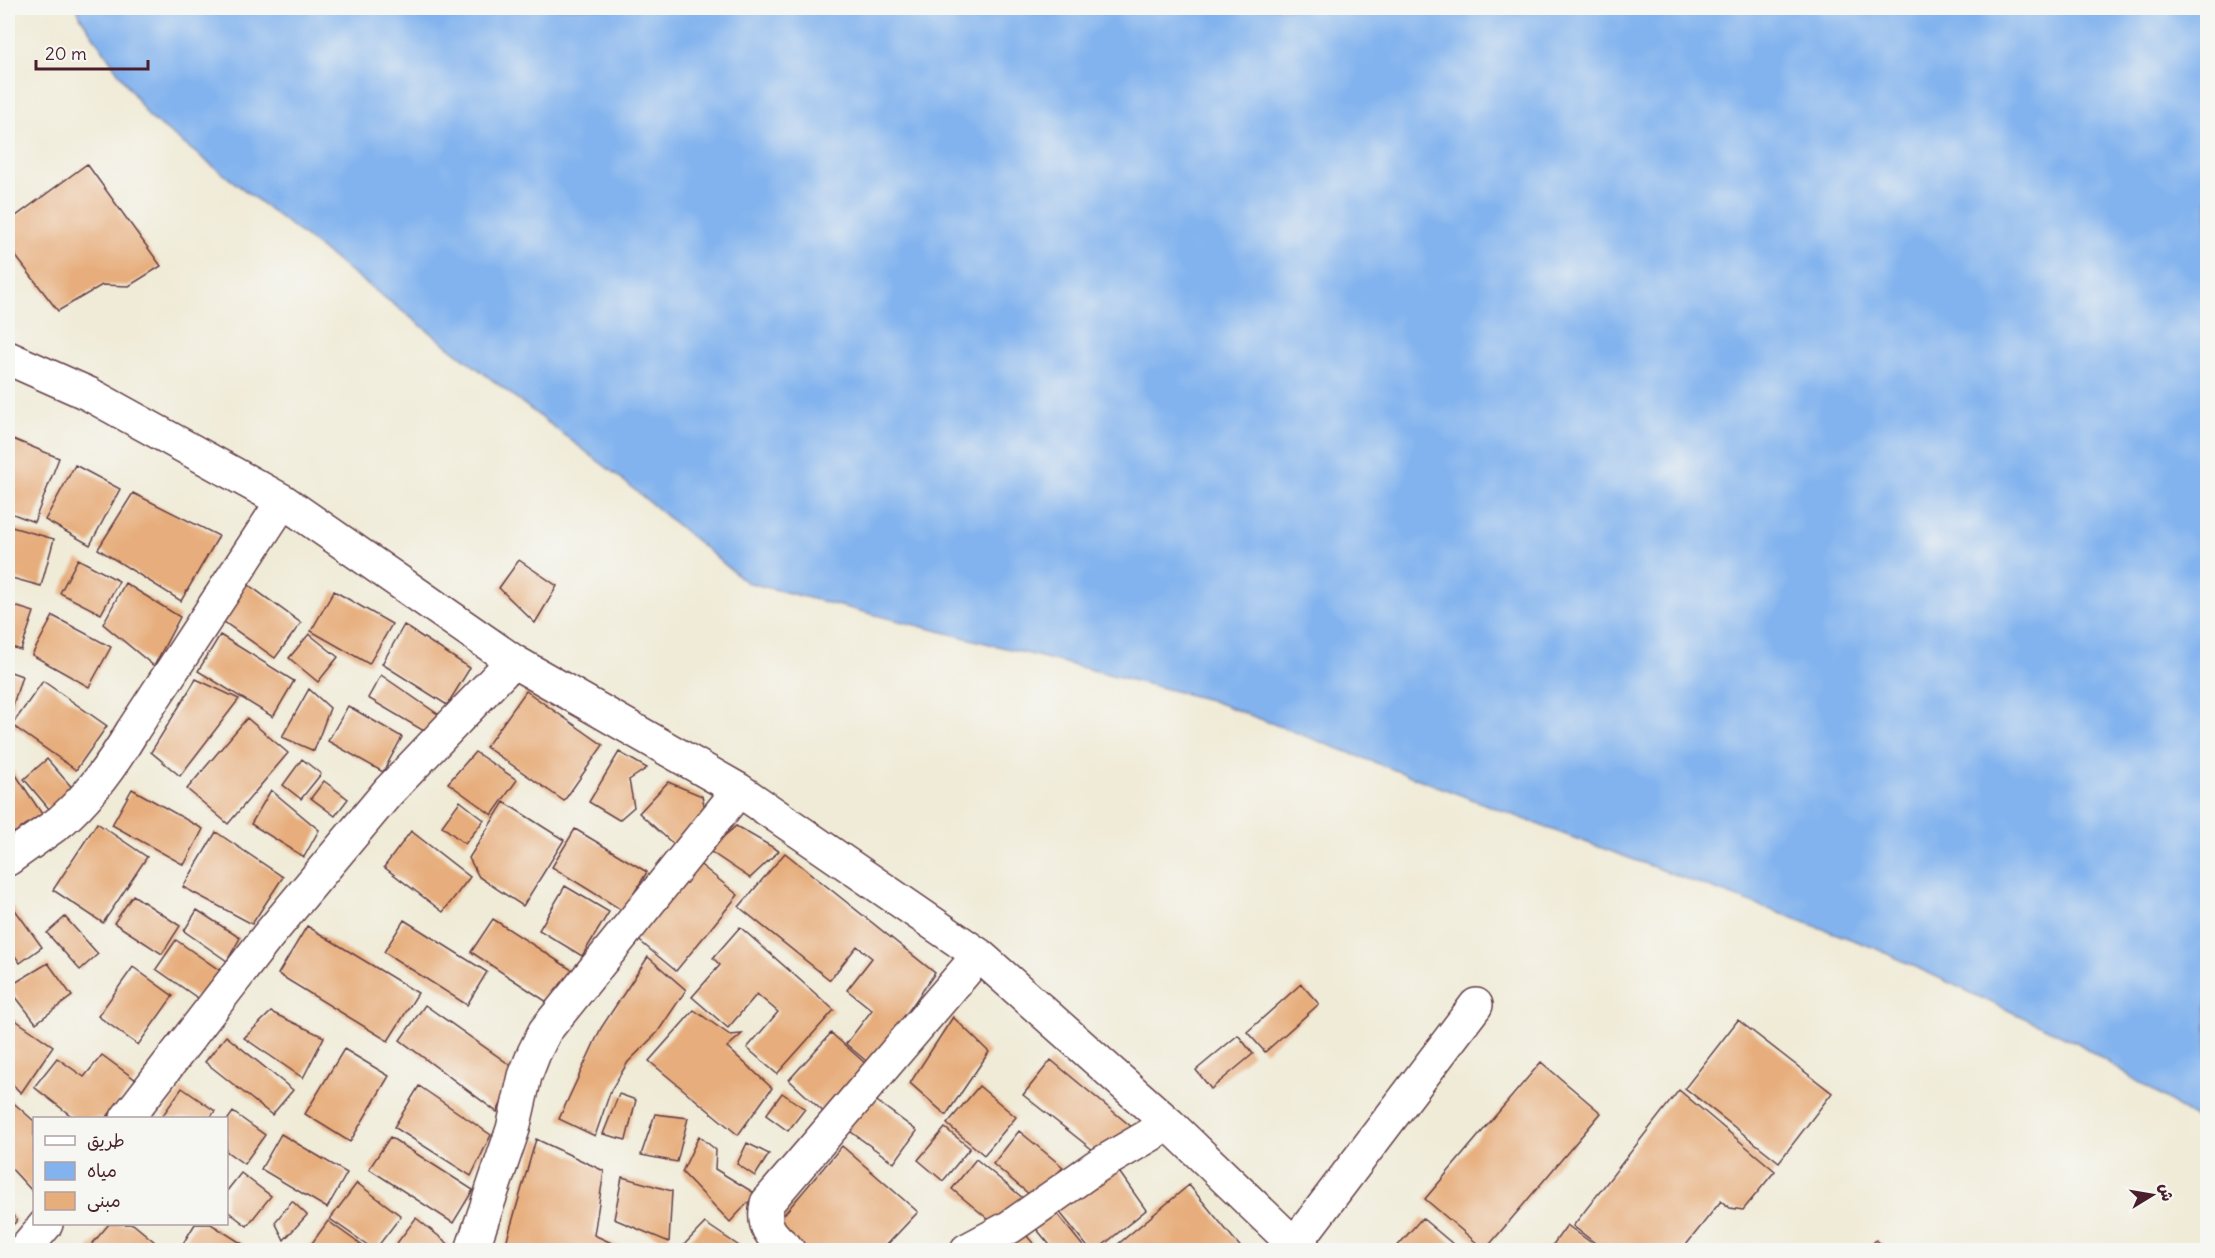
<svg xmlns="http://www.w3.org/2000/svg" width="2215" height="1258" viewBox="0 0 2215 1258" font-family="Delius,'Playpen Sans Arabic',sans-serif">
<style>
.water{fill:#82b3ee;stroke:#66698c;stroke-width:1.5}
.building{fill:#e7ad7b}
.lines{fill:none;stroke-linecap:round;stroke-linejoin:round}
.minor-casing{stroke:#633e45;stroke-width:36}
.minor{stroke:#fff;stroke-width:33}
</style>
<rect width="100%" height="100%" fill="#f6f6f2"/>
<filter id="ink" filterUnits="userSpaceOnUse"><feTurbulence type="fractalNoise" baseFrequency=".0167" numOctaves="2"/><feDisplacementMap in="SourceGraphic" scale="12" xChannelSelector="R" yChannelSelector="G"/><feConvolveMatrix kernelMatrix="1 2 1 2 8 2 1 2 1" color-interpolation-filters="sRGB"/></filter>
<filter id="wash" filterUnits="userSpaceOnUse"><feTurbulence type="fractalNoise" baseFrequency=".008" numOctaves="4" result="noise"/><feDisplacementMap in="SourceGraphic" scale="24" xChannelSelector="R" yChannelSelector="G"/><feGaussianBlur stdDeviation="1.35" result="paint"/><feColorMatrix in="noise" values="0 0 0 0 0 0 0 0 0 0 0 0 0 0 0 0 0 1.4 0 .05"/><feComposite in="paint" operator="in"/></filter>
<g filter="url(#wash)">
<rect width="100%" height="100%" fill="#f0ebd7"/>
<path class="water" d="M77 8H2207V1126L2078 1043 1875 948 1558 832 1210 700 746 582 619 477 149 117 81 18Z"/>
<g id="blocks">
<path class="building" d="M87 164 161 266 129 286 102 285 58 311 8 246V222Z
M8 437 59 458 34 522 8 512Z
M75 465 120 489 90 545 45 520Z
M133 493 219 536 181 601 98 549Z
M8 526 54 539 41 586 8 577Z
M78 559 119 581 101 614 60 593Z
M519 560 557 586 535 623 499 588Z
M125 583 180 617 154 666 103 624Z
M246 583 301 623 275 658 220 619Z
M334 591 392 624 369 664 311 631Z
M8 604 34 612 21 650 8 646Z
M53 616 111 647 89 687 32 655Z
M404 625 470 668 447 705 382 664Z
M309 634 338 657 318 682 289 658Z
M220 635 294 681 273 717 198 671Z
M8 671 22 676 8 721Z
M381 675 439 715 429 734 368 698Z
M196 679 239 699 180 776 151 752Z
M43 681 107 726 76 770 12 725Z
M309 689 330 708 314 751 282 737Z
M526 691 603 745 564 801 486 747Z
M348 706 402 737 383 772 328 741Z
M247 718 288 753 228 824 187 789Z
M475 752 517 780 492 815 448 783Z
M619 752 647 768 629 780 634 807 619 820 589 802Z
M47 759 75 791 50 810 24 779Z
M302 759 321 774 301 799 283 785Z
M8 763 42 814 14 833 8 824Z
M324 781 348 799 335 816 311 798Z
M668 782 702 796 708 822 681 851 639 813Z
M132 789 203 829 184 865 112 825Z
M271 790 319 830 304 857 251 824Z
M460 801 484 820 465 844 442 826Z
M504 802 564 840 523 906 479 877 469 858Z
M97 823 147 857 103 923 53 890Z
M736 826 779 851 750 878 708 850Z
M575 829 647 872 623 911 552 867Z
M411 831 470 877 443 912 384 867Z
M216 832 283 877 252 924 183 887Z
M785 853 935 973 871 1065 846 1044 872 1010 847 990 872 958 857 946 830 980 739 907Z
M697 862 738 895 676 971 636 938Z
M565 886 609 912 582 956 539 930Z
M133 895 180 926 162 954 114 923Z
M8 900 42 947 20 963 8 946Z
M197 910 240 938 227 961 184 931Z
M65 917 98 954 80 970 47 933Z
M493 919 578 974 556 1008 471 952Z
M404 920 487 972 467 1005 384 952Z
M307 926 418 993 388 1041 278 974Z
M740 927 834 1010 777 1074 747 1048 778 1012 757 994 728 1028 692 997 720 965 713 958Z
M176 940 222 972 202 1001 156 969Z
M648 957 686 990 657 1033 628 1062 611 1090 595 1136 559 1119 601 1028Z
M48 963 72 996 36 1023 8 987Z
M133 967 173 996 138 1045 98 1016Z
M1301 984 1319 1004 1265 1052 1247 1032Z
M425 1005 517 1070 497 1112 400 1040Z
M694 1010 730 1035 742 1034 727 1047 772 1088 738 1135 649 1061Z
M271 1012 324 1037 303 1078 244 1038Z
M8 1015 53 1046 21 1093 8 1080Z
M953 1017 989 1052 946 1115 910 1083Z
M1738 1020 1832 1093 1779 1162 1685 1088Z
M831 1033 874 1071 831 1119 789 1080Z
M1238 1035 1253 1054 1211 1089 1196 1070Z
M226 1036 293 1090 272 1115 205 1062Z
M344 1049 389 1076 350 1142 305 1114Z
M102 1055 136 1080 106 1118H74L34 1087 57 1058 84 1077Z
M1051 1060 1133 1128 1103 1158 1023 1095Z
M1541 1062 1601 1113 1485 1250 1425 1199Z
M419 1086 491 1135 471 1176 394 1127Z
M979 1086 1016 1117 984 1155 947 1124Z
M182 1088 215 1111 210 1118H167L163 1115Z
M1679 1090 1775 1171 1743 1210 1730 1208 1721 1201 1682 1250H1604L1573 1226Z
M782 1093 805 1109 788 1131 766 1115Z
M619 1094 636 1100 626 1140 603 1134Z
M870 1096 917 1131 894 1163 847 1129Z
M8 1098 34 1121V1193L8 1165Z
M233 1112 265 1135 244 1164 226 1151V1122Z
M655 1114 688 1118 677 1162 641 1155Z
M945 1128 970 1148 943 1181 918 1160Z
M1019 1131 1063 1167 1036 1200 993 1164Z
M281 1134 347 1173 327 1208 261 1169Z
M699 1136 716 1150 715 1169 756 1194 730 1222 682 1172Z
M390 1137 473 1190 453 1223 369 1169Z
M536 1139 604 1171 594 1235 627 1250H504Z
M747 1143 769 1154 755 1176 737 1164Z
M842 1146 918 1212 882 1250H801L775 1225Z
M976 1159 1024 1199 1000 1229 952 1189Z
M1113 1163 1146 1210 1097 1250H1090L1054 1205Z
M241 1173 271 1196 247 1226 226 1210V1192Z
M622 1177 672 1191 669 1242 614 1219Z
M357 1183 401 1216 375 1250 330 1219Z
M1189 1185 1243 1250H1111Z
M292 1201 307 1215 284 1240 275 1222Z
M8 1209 17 1221 8 1229Z
M1054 1210 1086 1250H1054L1034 1226Z
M416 1218 456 1250H407L397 1243Z
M1422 1218 1460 1250H1394Z
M328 1221 368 1250H307Z
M705 1223 745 1250H679Z
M109 1224H133L161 1247 158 1250H87Z
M195 1224H211L252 1250H179Z
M1567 1225 1601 1250H1549Z
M1019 1227 1039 1250H993Z
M1876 1240 1889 1250H1867Z"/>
</g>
</g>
<g filter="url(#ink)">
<use href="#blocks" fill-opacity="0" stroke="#633e45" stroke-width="1.5"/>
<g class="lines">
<defs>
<path id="minor" d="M8 358 89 394 283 501 513 661 739 790 979 955 1169 1124 1300 1250
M8 859C25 846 44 834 61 821 91 795 113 764 133 730L283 501
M127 1118 267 937 388 792 513 661
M1294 1245 1476 1005
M24 1250 46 1224
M472 1250 513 1129 525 1076 534 1053 545 1031 739 790
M788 1250C771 1235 762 1228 767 1203L979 955
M967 1250 1010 1227 1097 1166 1169 1124"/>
</defs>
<use href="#minor" class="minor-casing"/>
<use href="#minor" class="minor"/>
</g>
</g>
<rect width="2215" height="1258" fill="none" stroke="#f6f6f2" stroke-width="30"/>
<rect x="33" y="1117" width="195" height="108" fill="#f6f6f2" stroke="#b1a0a2" stroke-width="1.5"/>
<rect x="45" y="1136" width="30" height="9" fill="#ffffff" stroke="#b1a0a2" stroke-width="1.5"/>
<text x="87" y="1147" font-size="18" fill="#4a1f2b">طريق</text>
<rect x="45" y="1162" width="30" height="18" fill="#82b3ee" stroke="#b1a0a2" stroke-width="1.5"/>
<text x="87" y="1177" font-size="18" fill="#4a1f2b">مياه</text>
<rect x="45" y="1192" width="30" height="18" fill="#e7ad7b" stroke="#b1a0a2" stroke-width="1.5"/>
<text x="87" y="1207" font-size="18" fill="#4a1f2b">مبنى</text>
<g transform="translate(2152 1195) rotate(79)" stroke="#f6f6f2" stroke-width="4.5" paint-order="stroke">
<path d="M0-4.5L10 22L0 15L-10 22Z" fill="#4a1f2b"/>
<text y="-9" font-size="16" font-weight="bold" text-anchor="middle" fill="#4a1f2b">ش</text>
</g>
<path d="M36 60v9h112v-9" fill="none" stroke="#4a1f2b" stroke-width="3"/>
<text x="45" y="60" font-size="18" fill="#4a1f2b" stroke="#f6f6f2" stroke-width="4.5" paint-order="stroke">20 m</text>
</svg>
